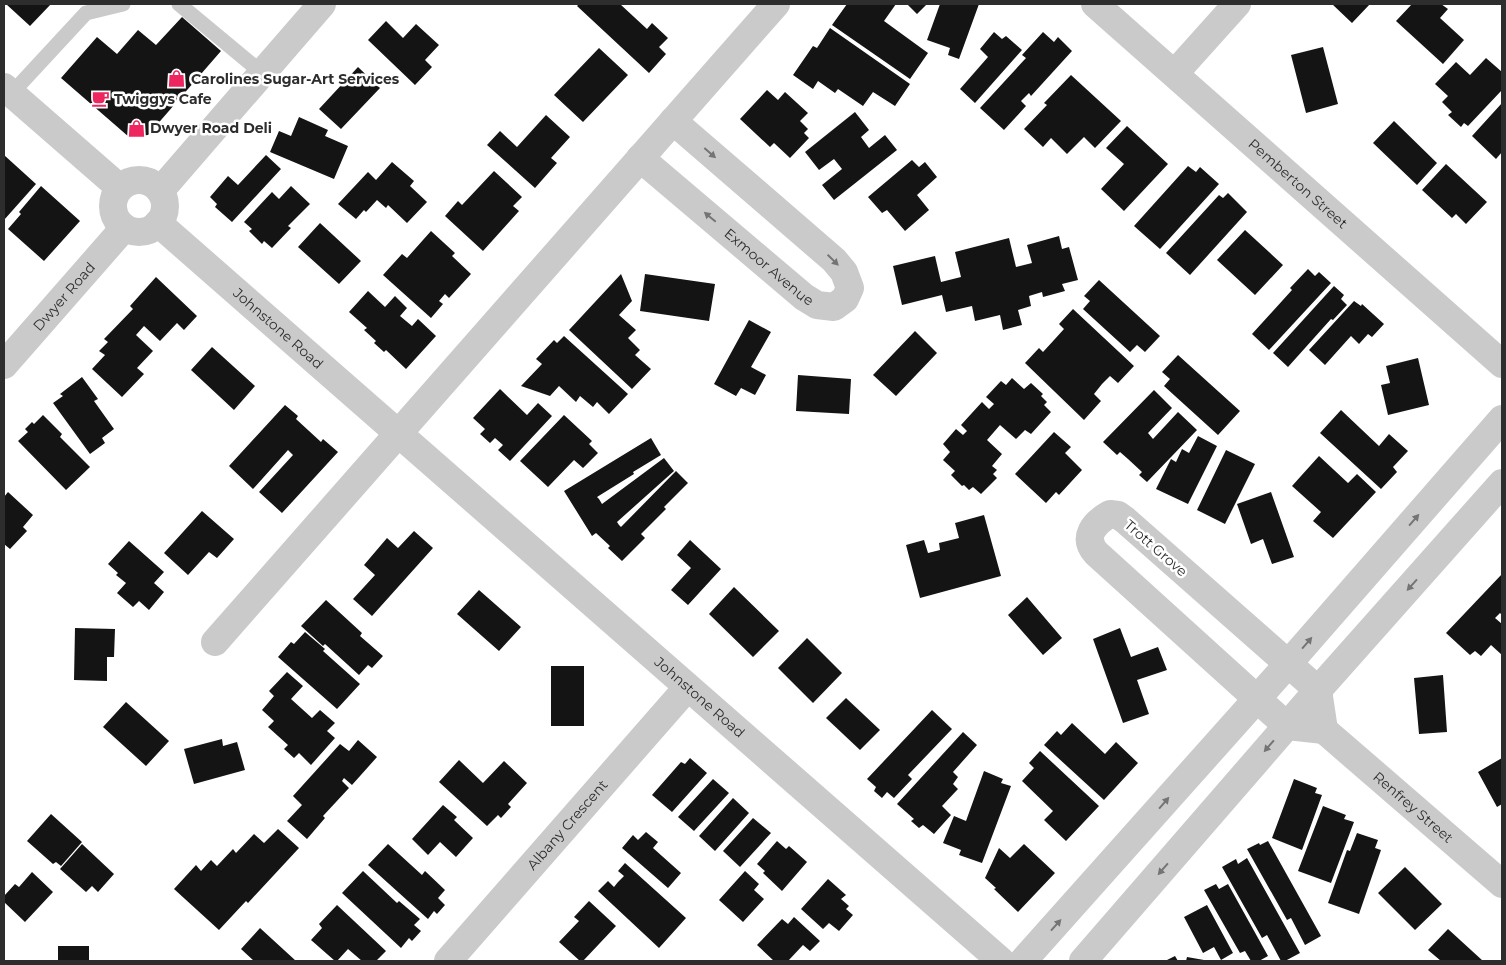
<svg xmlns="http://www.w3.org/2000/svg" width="1506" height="965" viewBox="0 0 1506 965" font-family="Montserrat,sans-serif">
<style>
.building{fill:#141414}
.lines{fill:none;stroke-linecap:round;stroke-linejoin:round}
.service{stroke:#cacaca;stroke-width:15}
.minor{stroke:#cacaca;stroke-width:28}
.tertiary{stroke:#cacaca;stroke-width:28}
.oneway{fill:#747474}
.labels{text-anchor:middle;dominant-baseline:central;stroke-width:5;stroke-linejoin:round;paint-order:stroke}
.poi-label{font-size:14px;font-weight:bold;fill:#2d2d2d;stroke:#fff;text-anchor:start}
.street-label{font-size:14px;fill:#2d2d2d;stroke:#fff}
</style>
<rect width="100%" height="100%" fill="#fff"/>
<path class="building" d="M6 4H51L30 26Z
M579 4H620L647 29 652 23 668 38 659 47 666 54 649 73 577 6Z
M847 4H896L884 21 928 53 910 79 832 25Z
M907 4H927L917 14Z
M940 4H979L959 59 948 55 950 48 927 40Z
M1332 4H1370L1352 23Z
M1412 4H1441L1448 9 1440 18 1464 40 1443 64 1396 21Z
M182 17 221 51 148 135 129 137 61 78 97 37 117 54 138 30 156 45Z
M386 21 403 38 416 24 439 45 425 60 432 67 415 85 368 40Z
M830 28 910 84 895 106 873 92 863 106 838 89 835 93 818 81 813 89 793 75 813 46 817 48Z
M994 32 1002 39 1006 36 1022 50 975 103 960 89 988 57 980 49Z
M1043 32 1054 42 1058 37 1072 51 1031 96 1029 93 1021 101 1026 106 1004 130 980 108 1026 58 1022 55Z
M1323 47 1338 104 1306 113 1291 55Z
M599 48 628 75 583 122 554 95Z
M1486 58 1502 72V90L1468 126 1464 123 1461 127 1448 115 1452 112 1442 102 1448 96 1435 84 1456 62 1470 75Z
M358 67 380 88 341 129 319 109Z
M1071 75 1121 121 1095 148 1084 137 1067 154 1051 138 1043 147 1024 129 1047 105 1044 103Z
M767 90 778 100 785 92 808 113 800 121 808 129 804 133 809 138 790 158 774 143 770 147 740 119Z
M1502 103V152L1496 159 1472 136Z
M855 112 869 130 861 137 869 148 885 135 897 150 834 200 822 185 842 169 834 159 819 170 805 152Z
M546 115 570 137 551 158 557 163 535 188 487 145 500 131 517 147Z
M299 117 328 130 325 136 348 146 334 179 270 152 279 131 291 136Z
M1394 121 1437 163 1417 185 1373 143Z
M1127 126 1168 164 1124 211 1101 189 1124 164 1106 148Z
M4 155 36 184 4 220Z
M266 155 281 169 232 222 215 207 217 204 210 197 228 176 238 185Z
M912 160 919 167 925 162 937 177 917 195 929 210 905 231 887 210 882 213 868 197Z
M392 162 414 181 410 186 427 202 407 223 388 205 386 208 377 200 366 212 364 210 356 219 338 204 368 172 376 180Z
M1446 164 1487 202 1466 224 1456 214 1452 218 1422 190Z
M1188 166 1196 172 1200 167 1219 184 1160 249 1134 226Z
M494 171 522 197 513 206 519 211 483 251 445 216 458 201 462 205Z
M41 186 80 221 44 261 8 229 21 214 19 212Z
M291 186 310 204 288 226 291 228 272 248 264 241 262 244 249 231 252 229 244 222 272 192 279 199Z
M1228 193 1247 212 1190 275 1166 253 1219 195 1223 198Z
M320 223 361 261 339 284 298 247Z
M1245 230 1283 265 1255 295 1217 260Z
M431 231 455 253 452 256 471 274 449 298 445 294 439 301 443 304 431 318 383 275 402 254 407 258Z
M1059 236 1062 249 1069 247 1078 280 1062 284 1065 291 1043 297 1042 292 1029 296 1031 306 1018 310 1022 325 1003 330 1000 315 975 321 972 306 946 312 942 295 902 305 893 266 935 256 941 282 961 277 955 252 1009 238 1016 267 1032 263 1027 245Z
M1308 269 1315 276 1319 272 1331 283 1269 350 1252 334 1292 290 1290 288Z
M621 274 632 301 619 315 636 330 628 338 640 350 635 355 651 369 632 389 569 330Z
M645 274 715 284 709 321 640 311Z
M156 277 197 316 184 330 177 323 160 341 144 326 136 335 153 351 137 368 144 374 122 397 92 369 105 355 99 351 108 342 104 339 133 309 130 306Z
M1099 280 1160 336 1145 352 1137 345 1130 352 1083 309 1090 301 1084 296Z
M1334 286 1344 295 1341 299 1347 305 1333 320 1331 319 1288 367 1273 353Z
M368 291 385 307 395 296 407 308 400 316 412 326 418 319 436 336 406 369 386 350 384 352 374 343 376 341 364 330 367 328 349 312Z
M1354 301 1361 306 1362 304 1384 324 1372 337 1368 334 1359 344 1351 336 1325 365 1309 350Z
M1073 309 1134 366 1118 383 1110 376 1102 384 1094 394 1101 401 1084 420 1025 363 1039 348 1043 352 1054 340 1064 329 1059 324Z
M749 320 771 332 751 367 766 375 755 395 741 388 736 396 714 384Z
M915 331 937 353 896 396 873 375Z
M564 336 628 394 609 414 597 402 593 407 580 396 576 402 559 386 550 396 521 386 542 364 536 359 554 340 557 343Z
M212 347 255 386 234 410 191 370Z
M1178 355 1240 411 1218 435 1164 386 1170 379 1162 372Z
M1418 358 1429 405 1388 415 1381 385 1390 383 1386 366Z
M798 375 851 379 849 414 796 411Z
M82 377 98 399 94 401 114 429 102 438 105 443 90 454 53 403 63 396 60 394Z
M1012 378 1024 389 1031 383 1043 394 1041 396 1047 402 1044 405 1051 412 1031 434 1025 430 1016 439 1000 425 987 440 1002 454 992 466 997 470 993 474 997 478 981 494 973 487 969 490 964 485 962 486 951 475 955 471 943 460 950 452 943 444 956 429 963 435 967 431 961 425 982 402 989 409 994 404 986 397 1001 381 1006 385Z
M500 389 527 415 538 403 552 416 510 461 498 450 503 445 495 438 490 443 480 434 485 429 473 418Z
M1154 390 1172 408 1148 433 1153 439 1178 412 1197 430 1147 482 1139 475 1142 472 1128 459 1120 452 1117 455 1103 442Z
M285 405 298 416 296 419 321 442 323 439 338 452 282 513 259 492 293 455 288 450 253 489 229 466Z
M1341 410 1379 446 1389 434 1408 451 1393 467 1397 472 1381 489 1320 433Z
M43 415 62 434 60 437 90 467 66 490 18 441 28 432 25 429 32 422 34 424Z
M564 415 592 441 589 444 598 453 583 468 574 460 548 487 520 461Z
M1054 432 1071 447 1065 453 1082 470 1059 495 1056 492 1046 503 1015 474Z
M1198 436 1217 446 1188 504 1156 489 1171 459 1176 462 1182 449 1189 453Z
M651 438 661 455 633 472 634 474 597 497 599 499 602 504 664 458 674 471 617 522 619 525 621 527 676 471 688 483 664 507 666 509 641 534 645 538 622 561 608 548 610 546 596 533 592 536 564 491Z
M1226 450 1255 464 1225 524 1197 510Z
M1319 456 1348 483 1357 474 1376 492 1333 538 1313 521 1321 512 1292 486Z
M8 492 33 515 23 527 27 531 10 549 4 544V497Z
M1271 492 1294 557 1272 564 1263 539 1251 544 1237 504Z
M202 511 234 539 217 558 209 552 188 575 164 553Z
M984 515 1001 576 920 598 906 545 924 540 928 553 940 550 939 543 959 538 955 523Z
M414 531 433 548 372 616 353 599 375 575 364 565 387 538 398 548Z
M690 540 721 569 688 605 671 590 691 568 677 555Z
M129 541 164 572 154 583 164 592 149 610 139 601 133 607 117 593 126 583 116 575 118 573 108 564Z
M1502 574V615L1500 613 1495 618 1502 624V655L1491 645 1481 656 1475 651 1470 655 1446 633Z
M734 587 779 631 753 657 709 614Z
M479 590 521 627 499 651 457 614Z
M1027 597 1062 638 1043 655 1008 615Z
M326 600 362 633 360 636 383 656 372 668 368 665 359 675 325 644 323 646 301 626Z
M75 628 115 629 114 657H107V681L74 680Z
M1120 628 1131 657 1158 647 1167 670 1137 680 1149 714 1123 723 1093 639Z
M305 632 325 649 323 651 360 684 337 709 278 657 291 642 294 644Z
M807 638 842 673 813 703 778 668Z
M551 666H584V726H551Z
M287 672 303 686 291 699 312 718 320 710 335 723 327 731 335 738 311 765 299 753 294 758 284 749 288 745 268 727 274 721 262 710 274 696 269 691Z
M1443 675 1447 732 1419 734 1414 678Z
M846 698 880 730 860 750 826 718Z
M126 702 169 741 146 766 103 727Z
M932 710 952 729 908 775 912 779 894 798 887 792 882 798 874 791 876 787 867 779Z
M1072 723 1105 754 1116 742 1138 763 1104 800 1044 745 1057 731 1061 735Z
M963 732 977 745 953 772 958 777 953 784 958 789 942 806 951 815 934 834 923 825 919 828 911 821 914 819 897 804Z
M222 739 223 746 237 742 245 770 194 784 184 749Z
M358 740 377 757 352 785 344 778 342 781 349 788 323 816 325 818 307 839 287 821 302 805 293 796 340 744 349 751Z
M1040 751 1099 806 1066 841 1044 820 1053 811 1022 781 1034 768 1029 763Z
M690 758 707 773 672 812 652 795 681 762 685 764Z
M1502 758V804L1497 807 1478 772Z
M459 760 483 783 504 761 527 783 508 804 511 807 501 818 498 815 487 826 439 782Z
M984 771 1003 779 1001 783 1011 786 982 863 959 855 961 850 943 843 954 816 966 821Z
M713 779 729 793 694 831 678 817Z
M1294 779 1317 788 1315 793 1322 795 1302 850 1272 838Z
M733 798 749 813 715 851 699 836Z
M443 805 457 817 454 820 473 838 456 857 440 842 428 855 412 839Z
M1323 806 1346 815 1344 819 1354 822 1331 883 1298 871Z
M51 814 82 842 61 866 56 862 53 864 27 841Z
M753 818 771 833 740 867 723 851Z
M278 829 299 848 248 903 246 901 219 930 174 889 196 865 201 871 211 860 217 866 233 849 236 853 254 834 264 843Z
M646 832 658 842 653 848 681 873 668 888 622 848 633 835 638 840Z
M1357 833 1378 840 1375 848 1381 850 1359 914 1328 903 1347 850 1350 851Z
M777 841 786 849 789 846 807 862 782 891 763 873 765 871 757 864Z
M1268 841 1321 936 1305 945 1291 918 1287 920 1247 849 1259 843 1260 845Z
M82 844 114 874 98 892 92 886 86 892 60 869Z
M388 844 422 875 425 871 445 890 438 898 445 905 437 914 434 911 428 919 368 865Z
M1024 844 1055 873 1018 912 994 889 996 888 985 878 999 848 1010 858Z
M1247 858 1300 953 1285 961H1281L1267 935 1262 938 1222 867 1236 859 1238 864Z
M625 863 686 918 659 948 598 891 608 881 614 887 618 882 624 876 618 871Z
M1405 867 1442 904 1415 930 1378 893Z
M363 871 397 903 399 901 420 919 414 925 421 931 412 941 409 938 401 948 342 893Z
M745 871 759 884 754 890 764 899 743 922 719 900Z
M32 872 53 892 25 922 4 902V896L15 884 19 887Z
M828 879 846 895 841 899 849 906 846 909 853 915 839 931 829 923 823 929 801 909Z
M1216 884 1219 889 1228 884 1268 956 1259 961H1251L1245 951 1240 953 1204 890Z
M589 901 616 926 583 961H580L559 942 579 921 574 917Z
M337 905 386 951 376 961H362L348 949 337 961H335L311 940 322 928 319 924Z
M1207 905 1233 953 1221 960 1214 947 1203 953 1184 917Z
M794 917 820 941 810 951 803 945 788 961H774L757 945 782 919 788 924Z
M260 928 296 961H254L241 949Z
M1448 929 1483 961H1441L1428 950Z
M58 946H89V961H58Z
M1175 956 1178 961H1165Z
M1187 957 1204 960V961H1186Z"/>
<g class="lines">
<path class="service" d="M179 4 262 73
M11 94 86 13 123 4"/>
<g class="minor">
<path id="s1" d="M1095 4 1502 364"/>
<path d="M1175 73 1237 4"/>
<path d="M4 87 120 188"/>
<path id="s2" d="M640 158 804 297 817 305 834 307 845 299 850 288 844 272 834 260 673 121"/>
<path id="s3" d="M158 223 1001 961"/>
<path d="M1110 514 1118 515 1125 520 1318 690 1324 730 1287 726 1096 553C1082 537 1094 523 1110 514Z"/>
<path d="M215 642 776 4"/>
<path id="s4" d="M1324 730 1502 884"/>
<path id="s5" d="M448 961 687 688"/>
<path d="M1023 961 1288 664 1502 419"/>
<path d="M1083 961 1318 690 1502 483"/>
</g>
<g class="tertiary">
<circle cx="139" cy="206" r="26"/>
<path d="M160 191 322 4"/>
<path id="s6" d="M4 365 124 228"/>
</g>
</g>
<defs><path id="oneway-solid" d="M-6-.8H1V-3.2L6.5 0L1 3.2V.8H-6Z" transform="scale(1.25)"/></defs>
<g class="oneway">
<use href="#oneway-solid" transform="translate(710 153) rotate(41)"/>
<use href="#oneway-solid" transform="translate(710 217) rotate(-140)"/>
<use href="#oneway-solid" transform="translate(833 260) rotate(44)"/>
<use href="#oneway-solid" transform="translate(1414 520) rotate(-49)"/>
<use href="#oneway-solid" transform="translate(1412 585) rotate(132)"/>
<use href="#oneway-solid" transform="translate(1307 643) rotate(-49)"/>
<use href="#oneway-solid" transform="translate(1269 746) rotate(131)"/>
<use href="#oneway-solid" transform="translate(1164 803) rotate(-49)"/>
<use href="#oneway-solid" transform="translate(1163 869) rotate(131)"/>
<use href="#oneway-solid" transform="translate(1056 925) rotate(-48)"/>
</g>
<defs>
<symbol id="shop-bare" viewBox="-9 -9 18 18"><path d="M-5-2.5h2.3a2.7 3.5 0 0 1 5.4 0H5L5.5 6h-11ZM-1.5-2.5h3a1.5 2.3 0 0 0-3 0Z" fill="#ed2660" stroke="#fff" stroke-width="2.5" paint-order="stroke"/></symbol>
<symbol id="cafe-bare" viewBox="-9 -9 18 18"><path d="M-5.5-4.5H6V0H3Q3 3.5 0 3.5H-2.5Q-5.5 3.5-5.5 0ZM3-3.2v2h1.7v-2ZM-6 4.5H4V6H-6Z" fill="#ed2660" stroke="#fff" stroke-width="2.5" paint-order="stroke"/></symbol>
</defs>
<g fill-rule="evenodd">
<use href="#shop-bare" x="164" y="66" width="25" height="25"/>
<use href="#cafe-bare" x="88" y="86" width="25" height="25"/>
<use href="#shop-bare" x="124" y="116" width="25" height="25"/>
</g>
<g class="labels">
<g class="poi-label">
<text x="191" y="79">Carolines Sugar-Art Services</text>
<text x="114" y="99">Twiggys Cafe</text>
<text x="150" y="128">Dwyer Road Deli</text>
</g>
<g class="street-label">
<text stroke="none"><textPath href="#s1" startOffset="271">Pemberton Street</textPath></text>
<text stroke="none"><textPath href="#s2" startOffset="169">Exmoor Avenue</textPath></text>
<text stroke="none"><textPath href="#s6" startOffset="91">Dwyer Road</textPath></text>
<text stroke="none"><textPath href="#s3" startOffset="160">Johnstone Road</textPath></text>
<text transform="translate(1156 548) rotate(41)">Trott Grove</text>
<text stroke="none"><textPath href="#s3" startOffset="720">Johnstone Road</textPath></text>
<text stroke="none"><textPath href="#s4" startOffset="118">Renfrey Street</textPath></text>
<text stroke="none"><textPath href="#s5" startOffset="181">Albany Crescent</textPath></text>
</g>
</g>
<rect width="1506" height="965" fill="none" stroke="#2d2d2d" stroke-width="10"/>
</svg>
